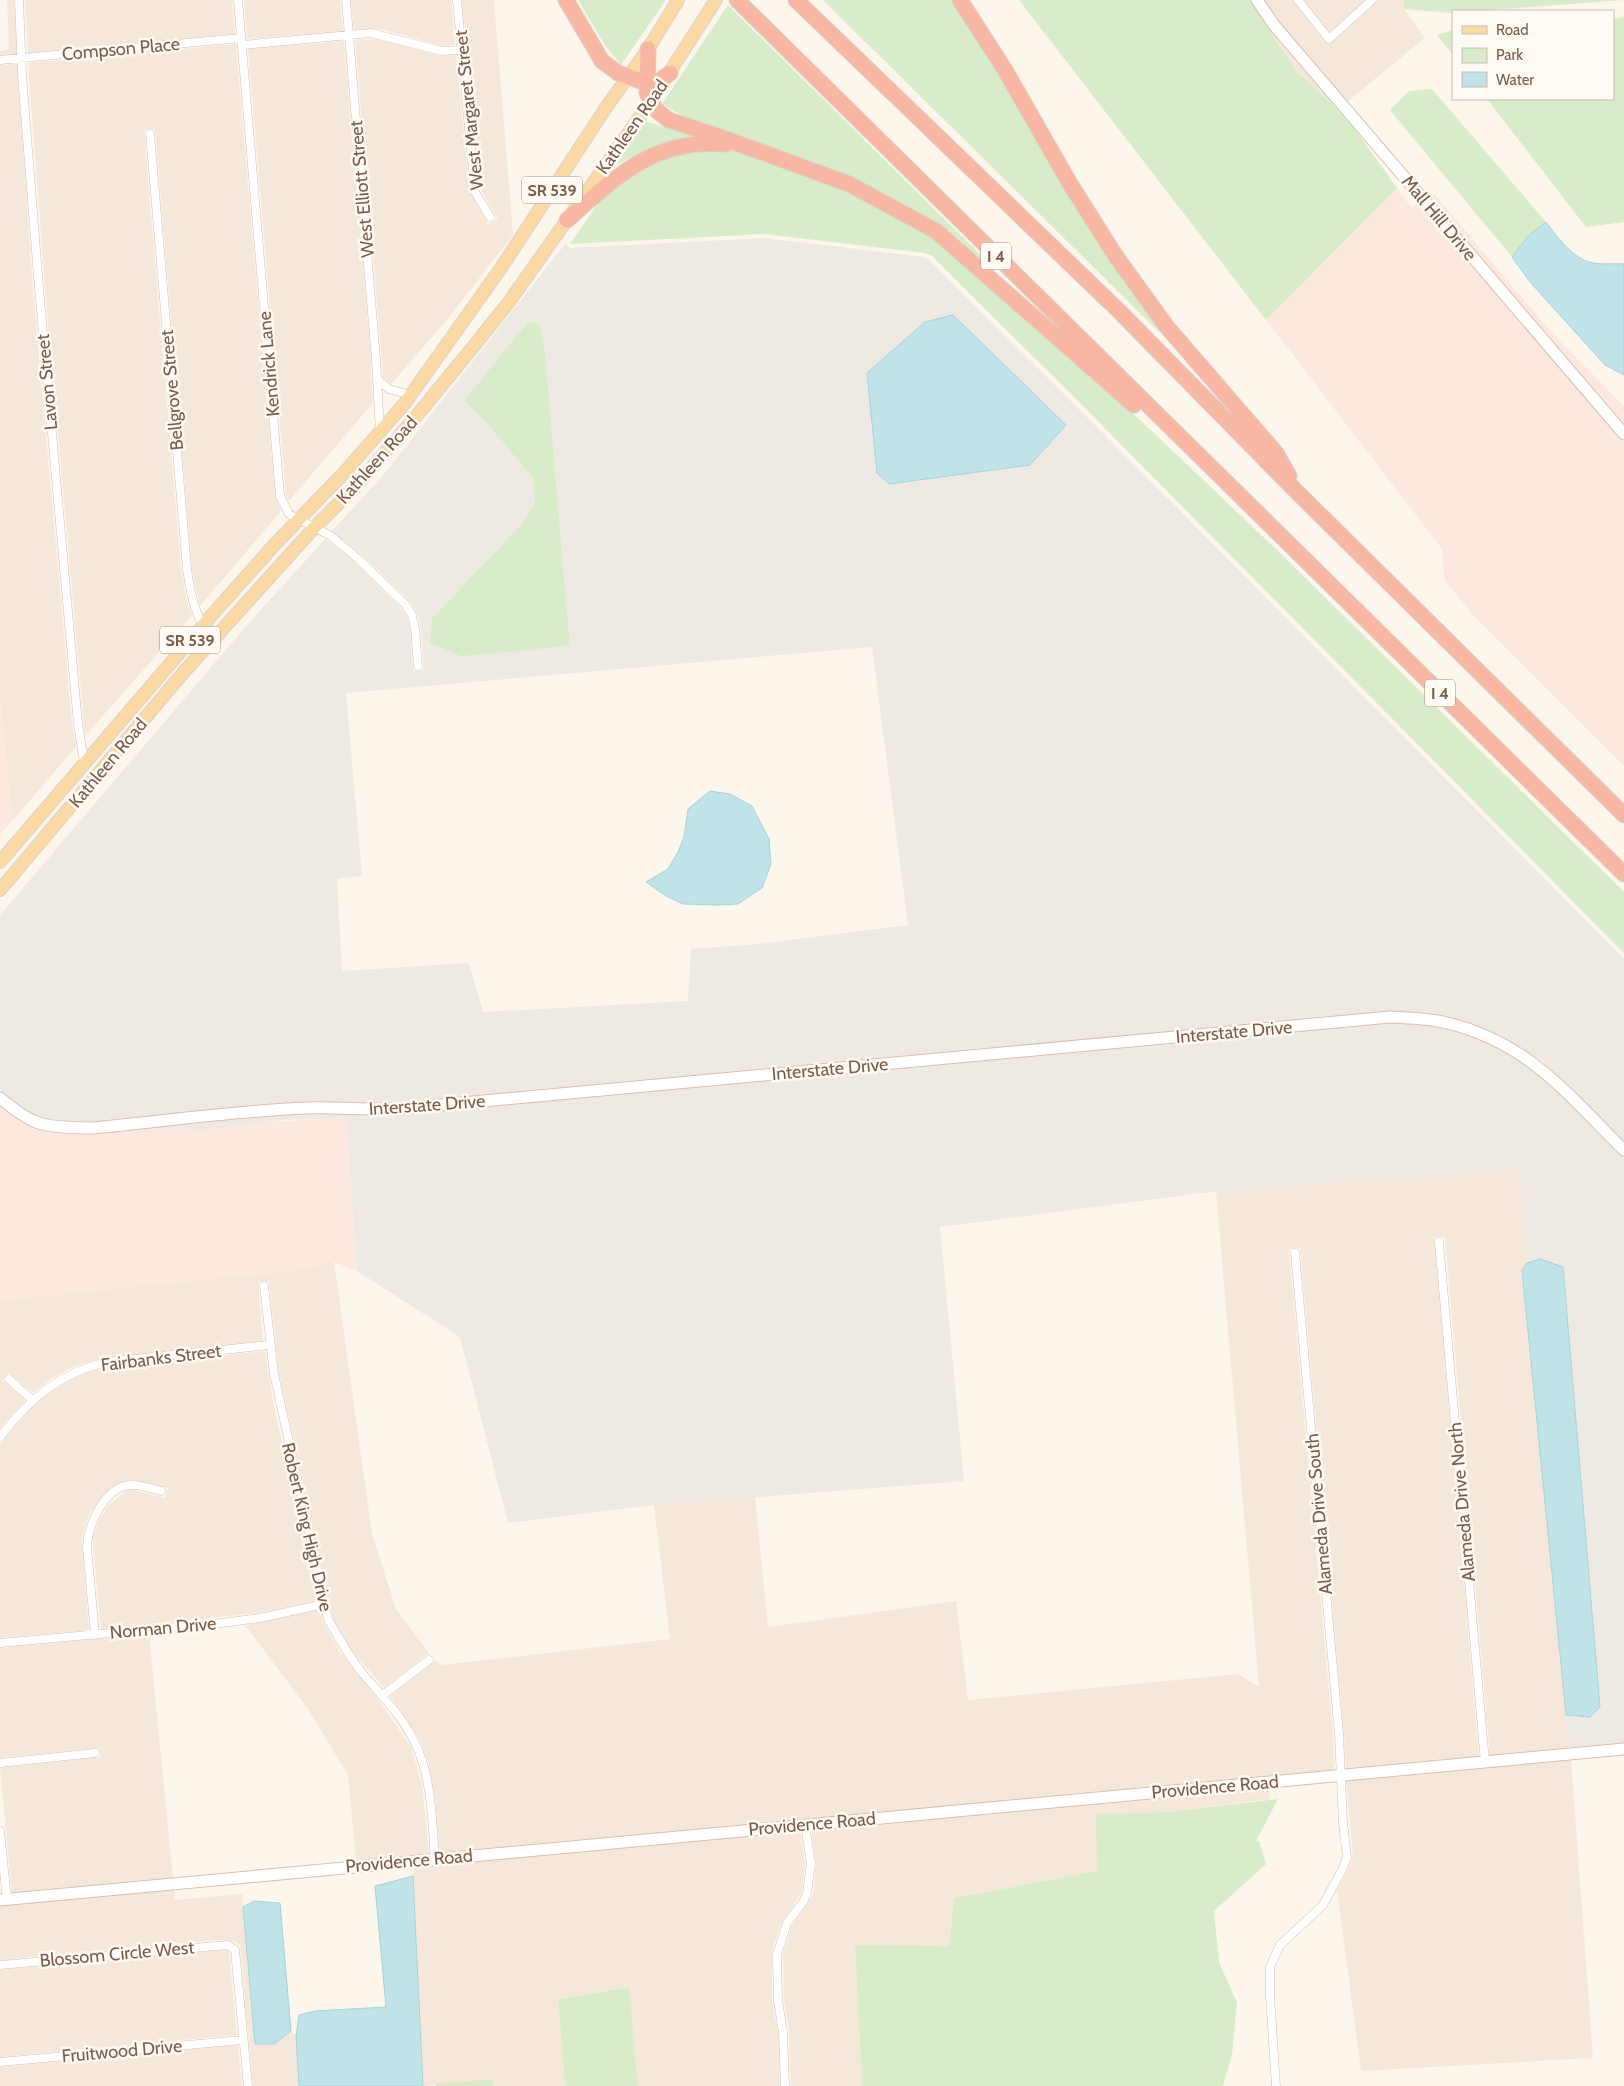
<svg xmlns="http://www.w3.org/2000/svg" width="1624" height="2086" viewBox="0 0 1624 2086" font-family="Cabin,sans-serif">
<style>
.residential{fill:#f5e8da}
.commercial{fill:#fde8e0}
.industrial{fill:#efe9e4;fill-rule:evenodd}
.green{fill:#d8ecc9}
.water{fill:#bfe3e8;stroke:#a5d3da}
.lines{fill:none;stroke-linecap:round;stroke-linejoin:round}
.street-casing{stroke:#d1beb0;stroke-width:9}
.secondary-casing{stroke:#d6c0b0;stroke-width:13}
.primary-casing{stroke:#dad1cd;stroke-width:14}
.highway-casing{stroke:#dad1cd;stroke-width:17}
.street{stroke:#fff;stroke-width:8}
.secondary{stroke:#fff;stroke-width:11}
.primary{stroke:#fbd9a5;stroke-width:12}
.highway{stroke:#f7b7a3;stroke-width:15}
.labels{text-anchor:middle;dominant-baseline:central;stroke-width:5;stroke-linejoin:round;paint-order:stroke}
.shield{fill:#fffaf3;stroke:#a28b7f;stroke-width:1}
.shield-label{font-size:16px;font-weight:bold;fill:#7a5c4d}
.street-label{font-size:18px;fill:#7a5c4d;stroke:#fffaf3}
</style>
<rect width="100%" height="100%" fill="#fdf6ec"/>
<path class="residential" d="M7 0H14L17 54 0 55V51L9 49Z
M25 0H232L235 34 28 53Z
M244 0H340L343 31 247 39Z
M351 0H451L455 45 442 46 381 29 354 30Z
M462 0H494L513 235 446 321 391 384 383 377 355 40 379 39 440 56 456 55 470 192 488 224 498 219 481 190Z
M1250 0 1270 28 1339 109 1338 110 1321 93 1297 72Z
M1263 0H1404V9L1425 38 1347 102 1279 22Z
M344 41 371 360V377L370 379 372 381 373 403 289 501 286 495 248 49Z
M236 44 275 497 281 511 200 606 192 568 155 129 144 130 181 569 187 603 192 615 85 736 45 288 28 63Z
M17 64 33 289 72 724 76 747 12 821 0 700V65Z
M1519 1168 1527 1263 1522 1270 1570 1749 1490 1757 1445 1237H1434L1479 1758 1346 1769 1344 1734 1300 1248 1289 1249 1333 1735 1334 1770 440 1853 435 1799 429 1765 421 1742 390 1696 436 1660 441 1665 670 1639 654 1505 755 1497 768 1627 956 1601 968 1700 1238 1674 1259 1687 1216 1192Z
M334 1262 372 1534 396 1609 429 1653 384 1688 349 1647 333 1618 279 1373 269 1281 258 1282 263 1341 104 1358 84 1363 68 1369 50 1379 33 1393 9 1373 2 1380 25 1400 0 1428V1300L288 1271Z
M265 1351 274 1407 318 1600 259 1613 101 1629 93 1546V1537L99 1520 108 1506 127 1490H133L165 1498 168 1488 132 1480 121 1482 110 1489 99 1500 88 1517 82 1535V1547L89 1630 0 1638V1445L15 1426 36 1403 57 1387 87 1372 107 1367Z
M320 1610 323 1622 340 1652 378 1699 411 1747 422 1785 429 1854 356 1861 348 1775 308 1709 245 1625Z
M149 1634 173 1879 12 1894 0 1768 101 1757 99 1748 0 1758V1648Z
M1571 1759 1593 2058 1361 2071 1337 1890 1348 1870 1353 1857 1346 1779Z
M1269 1787 1270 1799 1167 1812 1097 1814V1871L954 1898 949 1946H855L862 2086H791L789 2031 784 2000 783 1955 792 1925 807 1905 813 1894 816 1863 811 1829Z
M800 1831 805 1863 802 1892 782 1922 774 1944 772 1955V2001L778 2033 780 2086H638L628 1987 558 1999 565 2086H493L491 2079 423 2086 413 1866Z
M174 1889 175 1900 242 1894 255 2043 274 2044 291 2031 296 2036 299 2086H253L240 1946 234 1941 218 1940 0 1960V1905Z
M219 1950H226L229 1952 237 2035 0 2057V1970Z
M238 2045 242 2086H0V2067Z"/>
<path class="commercial" d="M1397 188 1411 207 1419 203 1624 443V766L1471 613 1444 579 1442 549 1266 320Z
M1434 194 1554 335 1624 406V426L1428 197Z
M0 700 12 821 0 834Z
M0 1104 33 1126 143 1128 346 1118 357 1271 334 1262 288 1271 0 1300Z"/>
<path class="industrial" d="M764 238 924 257 929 260 1072 402 1624 959V1143L1543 1062 1522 1048 1474 1024 1446 1017 397 1104 94 1123H77L38 1117 14 1103 2 1092 0 1090V915L241 632 325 539 352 560 400 607 407 617 410 629 413 671 424 670 421 628 418 614 410 601 360 553 332 531 385 473 565 244 570 248ZM540 325 545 352 570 644 532 650 432 618 521 525 535 503 533 478 489 426 464 401ZM872 647 908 925 759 944 691 949 688 1001 483 1012 469 963 342 971 337 879 362 876 346 693Z
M1390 1022 1443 1027 1469 1034 1496 1045 1534 1069 1624 1158V1744L1570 1749 1566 1715 1577 1717 1600 1706 1563 1267 1540 1259 1527 1263 1519 1168 1202 1193 940 1227 964 1481 654 1505 508 1523 460 1337 357 1271 346 1118 282 1120 206 1130 143 1128 266 1115 309 1113 369 1115 398 1114Z"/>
<path class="green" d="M578 0H666L621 65 605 45Z
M823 0H954L1162 332 1158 331Z
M1019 0H1250L1297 72 1321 93 1351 124 1397 188 1266 320Z
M1404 0H1624L1475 11H1453V13L1404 9Z
M728 5 990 264 989 266 948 234 684 117 662 104Z
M1624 17V222L1586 227 1487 99H1613V19Z
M1453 30V55L1437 35Z
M1432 89 1546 222 1529 235 1512 257 1390 110 1409 91Z
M645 121 692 135 695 137 649 149 616 165Z
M730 149 750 153 844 189 944 243 1080 363 1278 551 1624 892V953L1076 399 932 256 925 253 764 234 570 244 599 202 631 175 679 150Z
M528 322 540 325 545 352 570 645 532 650 461 656 430 643 432 618 521 525 535 503 533 478 489 426 464 401Z
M1278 1799 1256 1841H1259L1266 1864 1214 1911 1219 1962 1237 2003 1232 2055 1223 2086H862L855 1945 949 1946 954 1898 1097 1871 1096 1814 1167 1812Z
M629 1987 638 2086H565L558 1999Z
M492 2079 493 2086H436V2084Z"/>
<path class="water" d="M1546 222C1558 238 1573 259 1593 263 1602 265 1614 263 1624 264V375L1605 365 1530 282 1512 257 1529 235Z
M953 315 1066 425 1030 465 889 484 877 473 867 373 925 322Z
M710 791 730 794 752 806 769 839 771 864 762 888 738 904 720 905 683 904 666 896 646 882 668 869 678 852 684 837 688 809Z
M1540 1259 1563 1267 1600 1707 1590 1717 1566 1715 1522 1270 1527 1263Z
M413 1876 423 2086H299L296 2036 299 2015 315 2011 386 2007 375 1886Z
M254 1901 280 1903 291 2031 274 2044H255L243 1907Z"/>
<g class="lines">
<defs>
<path id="street" d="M19 0 22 75 39 288 78 724 84 762
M238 0 280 496 289 514 331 536 356 557 405 604 412 615 415 629 418 666
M346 0 376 360 380 432
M457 0 475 192 490 217
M1298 0 1329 39 1372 0
M242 45 371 33 442 51 461 50
M0 60 241 38
M150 134 187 569C191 597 195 616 212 641
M377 379 389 389 410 395
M1439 1242 1485 1762
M264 1286 274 1374 328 1619C339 1639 349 1657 363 1674 382 1696 404 1718 416 1745 432 1780 432 1821 435 1859
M9 1379 32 1400
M0 1437C29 1399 58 1374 106 1362L269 1345
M95 1635 87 1547C88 1524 105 1486 131 1485 141 1484 152 1489 161 1491
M0 1643 221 1623 260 1618 324 1604
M383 1695 429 1660
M0 1763 95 1753
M0 1831 7 1900
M0 1965 228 1945 235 1950 248 2086
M0 2062 243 2040
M785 2086 783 2032 778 2001 777 1955 787 1923 803 1902 807 1893 811 1863 805 1825
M1276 2086 1270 1996V1967L1280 1945 1323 1905 1343 1868 1347 1857 1343 1823 1339 1734 1295 1253"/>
<path id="secondary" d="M1257 0 1274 25 1624 434
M0 1098C10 1106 23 1117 36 1122 51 1128 78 1128 94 1128 165 1121 236 1111 306 1108 337 1107 367 1110 397 1109L1390 1017C1409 1018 1429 1018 1447 1023 1528 1042 1568 1095 1624 1150
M0 1900 1624 1749"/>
<path id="primary" d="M0 862 218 608 276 543 343 474 405 403 501 268 607 106 648 49 678 0
M0 890 183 673 314 528 356 486 419 413 473 347 509 302 651 101 716 0"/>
<path id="highway" d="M566 0 602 61 618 73 646 83 658 82 670 73
M737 0 1624 874
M796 0 1120 312 1298 493 1624 815
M960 0 1005 70 1069 182 1115 255 1167 327 1276 453 1289 476
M648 49 647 93 656 110 669 120 726 139 849 184 936 231 1134 405
M567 220C617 176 654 138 726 144"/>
</defs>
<use href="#street" class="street-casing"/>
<use href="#secondary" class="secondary-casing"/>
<use href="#primary" class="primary-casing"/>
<use href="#highway" class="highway-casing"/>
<use href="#street" class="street"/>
<use href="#secondary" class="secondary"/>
<use href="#primary" class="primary"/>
<use href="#highway" class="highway"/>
</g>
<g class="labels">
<g class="shield">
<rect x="522" y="176.5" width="60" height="27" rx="4"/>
<rect x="981" y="242.5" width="30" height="27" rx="4"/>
<rect x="160" y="626.5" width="60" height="27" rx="4"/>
<rect x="1425" y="679.5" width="30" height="27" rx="4"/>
</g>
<g class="shield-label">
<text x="552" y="190">SR 539</text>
<text x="996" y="256">I 4</text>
<text x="190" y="640">SR 539</text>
<text x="1440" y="693">I 4</text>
</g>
<g class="street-label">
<text transform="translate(121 49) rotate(-5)">Compson Place</text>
<text transform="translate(469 110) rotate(-96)">West Margaret Street</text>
<text transform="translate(632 127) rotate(-55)">Kathleen Road</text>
<text transform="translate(362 189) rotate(-95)">West Elliott Street</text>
<text transform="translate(1439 218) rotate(50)">Mall Hill Drive</text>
<text transform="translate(269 364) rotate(-95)">Kendrick Lane</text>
<text transform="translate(47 382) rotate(-95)">Lavon Street</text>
<text transform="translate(172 390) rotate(-95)">Bellgrove Street</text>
<text transform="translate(377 460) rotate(-48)">Kathleen Road</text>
<text transform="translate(108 763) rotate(-50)">Kathleen Road</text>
<text transform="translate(1234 1032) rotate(-5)">Interstate Drive</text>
<text transform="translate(830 1069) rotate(-5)">Interstate Drive</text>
<text transform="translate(427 1105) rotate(-4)">Interstate Drive</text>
<text transform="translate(161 1358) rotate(-7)">Fairbanks Street</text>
<text transform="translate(1462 1502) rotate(-95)">Alameda Drive North</text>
<text transform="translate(1319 1514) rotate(-95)">Alameda Drive South</text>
<text transform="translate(307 1527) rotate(77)">Robert King High Drive</text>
<text transform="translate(163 1628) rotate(-5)">Norman Drive</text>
<text transform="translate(1215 1787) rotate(-5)">Providence Road</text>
<text transform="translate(812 1824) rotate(-5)">Providence Road</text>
<text transform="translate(409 1861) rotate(-5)">Providence Road</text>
<text transform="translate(117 1954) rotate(-5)">Blossom Circle West</text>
<text transform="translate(122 2051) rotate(-5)">Fruitwood Drive</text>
</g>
</g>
<rect x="1452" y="10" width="162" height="90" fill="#fffaf3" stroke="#cabbb1"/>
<rect x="1462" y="26" width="25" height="8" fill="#fbd9a5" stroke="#cabbb1"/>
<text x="1496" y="35" font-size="15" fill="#7a5c4d">Road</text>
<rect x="1462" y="48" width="25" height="15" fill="#d8ecc9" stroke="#cabbb1"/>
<text x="1496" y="60" font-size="15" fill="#7a5c4d">Park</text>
<rect x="1462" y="72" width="25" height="15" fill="#bfe3e8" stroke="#cabbb1"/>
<text x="1496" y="85" font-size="15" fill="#7a5c4d">Water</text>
</svg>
